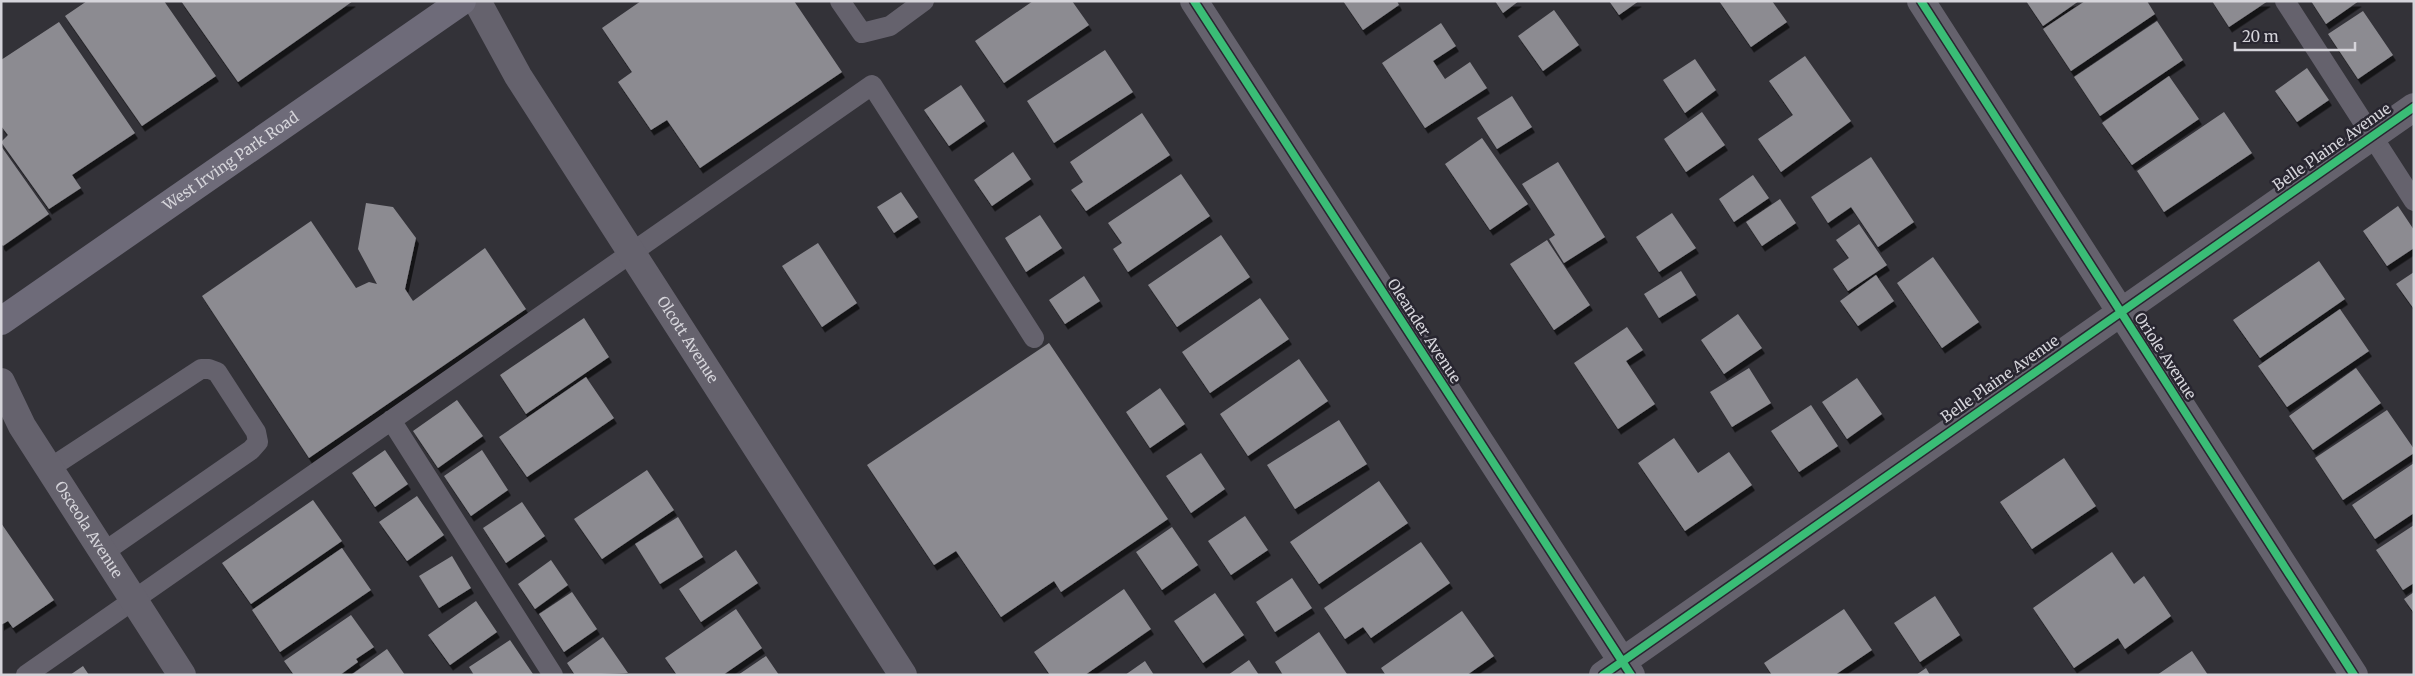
<svg xmlns="http://www.w3.org/2000/svg" width="2415" height="676" font-family="Merriweather,serif">
	<style>
		.building { fill: #8c8b91; filter: url(#shadow) }
		.lines { fill: none; stroke-linecap: round; stroke-linejoin: round }
		.service { stroke: #65626d; stroke-width: 20 }
		.minor { stroke: #65626d; stroke-width: 28 }
		.primary { stroke: #6e6b79; stroke-width: 28 }
		.cycleway-casing { stroke: #282630; stroke-width: 11 }
		.cycleway { stroke: #3abd76; stroke-width: 8 }
		.labels { text-anchor: middle; stroke-width: 5; stroke-linejoin: round; paint-order: stroke }
		.street-label { font-size: 15px; fill: #d5d4da; stroke: #282630 }
	</style>
	<defs>
		<filter id="shadow"><feDropShadow dx="3" dy="5.5" stdDeviation="0" flood-color="#0009"/></filter>
	</defs>
	<rect width="100%" height="100%" fill="#333238"/>
	<!-- building -->
	<path class="building" d="M 87,1 L 164,1 L 216,76 L 142,126 L 65,16 Z
		M 181,1 L 353,1 L 238,82 Z
		M 641,1 L 794,1 L 842,72 L 700,168 L 667,120 L 651,130 L 618,82 L 632,72 L 602,28 Z
		M 1033,1 L 1072,1 L 1089,25 L 1004,83 L 975,41 Z
		M 1343,1 L 1397,1 L 1399,5 L 1363,30 Z
		M 1495,1 L 1519,1 L 1503,13 Z
		M 1609,1 L 1639,1 L 1619,15 Z
		M 1719,1 L 1772,1 L 1787,22 L 1751,47 Z
		M 2026,1 L 2079,1 L 2043,26 Z
		M 2085,1 L 2147,1 L 2155,14 L 2071,71 L 2043,29 Z
		M 2212,1 L 2268,1 L 2229,27 Z
		M 2311,1 L 2359,1 L 2326,24 Z
		M 1554,10 L 1579,45 L 1543,71 L 1518,36 Z
		M 2363,11 L 2393,55 L 2358,79 L 2328,34 Z
		M 2157,21 L 2183,60 L 2100,116 L 2074,77 Z
		M 59,22 L 135,133 L 72,175 L 81,188 L 49,209 L 1,142 L 8,135 L 1,126 L 1,60 Z
		M 1441,23 L 1456,46 L 1433,61 L 1445,79 L 1470,62 L 1487,88 L 1425,128 L 1382,63 Z
		M 1105,50 L 1133,92 L 1054,143 L 1027,101 Z
		M 1805,56 L 1851,121 L 1781,172 L 1758,139 L 1793,115 L 1769,81 Z
		M 1695,59 L 1716,90 L 1685,113 L 1663,80 Z
		M 2307,68 L 2329,100 L 2297,122 L 2275,91 Z
		M 2169,76 L 2199,119 L 2132,165 L 2102,123 Z
		M 961,85 L 985,121 L 949,146 L 924,110 Z
		M 1512,96 L 1532,127 L 1497,149 L 1477,118 Z
		M 1702,112 L 1725,145 L 1686,172 L 1664,139 Z
		M 2224,112 L 2252,153 L 2164,212 L 2137,171 Z
		M 1142,113 L 1170,155 L 1086,211 L 1071,190 L 1083,182 L 1070,162 Z
		M 1482,138 L 1528,204 L 1490,230 L 1445,164 Z
		M 1,146 L 49,214 L 3,246 L 1,244 Z
		M 1013,152 L 1031,179 L 992,206 L 974,180 Z
		M 1871,157 L 1914,222 L 1878,247 L 1851,207 L 1828,223 L 1811,197 Z
		M 1558,162 L 1605,237 L 1564,263 L 1549,239 L 1555,235 L 1522,184 Z
		M 1181,174 L 1210,216 L 1128,272 L 1113,249 L 1122,243 L 1108,223 Z
		M 1753,175 L 1769,198 L 1734,222 L 1719,199 Z
		M 901,192 L 918,217 L 894,233 L 877,207 Z
		M 1780,199 L 1796,223 L 1762,246 L 1746,222 Z
		M 366,203 L 393,207 L 416,238 L 405,289 L 413,301 L 485,248 L 526,309 L 309,458 L 202,296 L 311,221 L 356,288 L 369,282 L 377,284 L 358,249 Z
		M 2398,206 L 2414,230 L 2414,248 L 2387,266 L 2363,231 Z
		M 1672,213 L 1696,248 L 1659,272 L 1636,237 Z
		M 1040,215 L 1062,248 L 1026,272 L 1005,238 Z
		M 1859,224 L 1887,265 L 1848,291 L 1833,269 L 1849,258 L 1836,240 Z
		M 1221,235 L 1250,277 L 1177,327 L 1148,285 Z
		M 1547,240 L 1590,305 L 1554,330 L 1510,264 Z
		M 818,243 L 857,303 L 822,327 L 782,266 Z
		M 1933,257 L 1979,322 L 1942,348 L 1897,283 Z
		M 2319,261 L 2345,299 L 2260,358 L 2233,320 Z
		M 1681,271 L 1696,295 L 1659,318 L 1644,294 Z
		M 2414,272 L 2414,309 L 2396,284 Z
		M 1876,275 L 1894,301 L 1858,326 L 1840,301 Z
		M 1084,276 L 1100,301 L 1065,324 L 1049,300 Z
		M 1260,298 L 1289,339 L 1210,393 L 1182,352 Z
		M 2340,309 L 2369,351 L 2287,407 L 2258,366 Z
		M 1738,314 L 1762,348 L 1724,374 L 1701,340 Z
		M 584,318 L 609,357 L 526,414 L 500,375 Z
		M 1627,327 L 1643,350 L 1626,361 L 1655,404 L 1618,429 L 1574,363 Z
		M 1049,343 L 1168,519 L 1061,592 L 1054,581 L 1001,617 L 956,551 L 934,565 L 867,465 Z
		M 1299,359 L 1328,401 L 1248,456 L 1220,414 Z
		M 1749,368 L 1771,403 L 1732,427 L 1710,392 Z
		M 2356,368 L 2381,403 L 2313,450 L 2289,416 Z
		M 586,377 L 614,418 L 527,477 L 499,437 Z
		M 1857,378 L 1882,414 L 1847,439 L 1822,402 Z
		M 1160,388 L 1185,424 L 1150,448 L 1126,412 Z
		M 457,400 L 483,436 L 438,468 L 413,431 Z
		M 1811,405 L 1838,446 L 1799,472 L 1771,431 Z
		M 2387,410 L 2414,449 L 2414,453 L 2343,500 L 2315,458 Z
		M 1339,420 L 1367,464 L 1295,509 L 1267,465 Z
		M 1674,438 L 1698,473 L 1729,452 L 1752,485 L 1685,531 L 1638,463 Z
		M 385,450 L 408,484 L 375,507 L 352,473 Z
		M 482,450 L 508,490 L 471,516 L 444,476 Z
		M 1201,453 L 1225,489 L 1191,513 L 1166,476 Z
		M 2064,458 L 2096,506 L 2032,549 L 2000,502 Z
		M 2414,463 L 2414,513 L 2375,539 L 2352,505 Z
		M 647,470 L 674,510 L 602,559 L 574,519 Z
		M 1379,481 L 1408,523 L 1319,584 L 1290,542 Z
		M 417,496 L 444,535 L 407,561 L 379,522 Z
		M 313,500 L 342,541 L 251,604 L 222,563 Z
		M 522,502 L 545,536 L 506,563 L 483,528 Z
		M 1245,516 L 1268,550 L 1231,575 L 1208,541 Z
		M 678,517 L 703,557 L 660,584 L 635,544 Z
		M 1,523 L 54,600 L 13,628 L 8,621 L 1,625 Z
		M 2414,525 L 2414,583 L 2403,590 L 2376,550 Z
		M 1172,527 L 1198,565 L 1162,590 L 1136,552 Z
		M 1421,542 L 1450,583 L 1371,638 L 1363,627 L 1345,639 L 1324,608 Z
		M 342,548 L 371,590 L 280,652 L 252,610 Z
		M 736,550 L 758,583 L 701,622 L 679,589 Z
		M 2112,552 L 2134,584 L 2144,576 L 2171,616 L 2125,649 L 2118,638 L 2074,668 L 2033,608 Z
		M 452,556 L 471,588 L 439,608 L 419,576 Z
		M 551,560 L 568,585 L 535,609 L 518,584 Z
		M 1292,578 L 1312,608 L 1275,632 L 1256,602 Z
		M 1124,589 L 1151,629 L 1085,675 L 1050,675 L 1034,652 Z
		M 572,592 L 597,629 L 564,652 L 539,614 Z
		M 2414,592 L 2414,613 L 2404,599 Z
		M 1215,593 L 1244,635 L 1203,663 L 1174,621 Z
		M 1935,596 L 1960,635 L 1920,662 L 1894,623 Z
		M 476,601 L 497,632 L 450,665 L 428,635 Z
		M 736,609 L 762,648 L 723,675 L 677,675 L 665,658 Z
		M 1844,609 L 1872,650 L 1835,675 L 1772,675 L 1764,663 Z
		M 1462,611 L 1494,656 L 1467,675 L 1383,675 L 1385,674 L 1381,668 Z
		M 351,615 L 374,647 L 356,659 L 358,662 L 340,675 L 294,675 L 284,661 Z
		M 1319,632 L 1347,674 L 1283,675 L 1275,662 Z
		M 603,637 L 628,673 L 575,675 L 567,663 Z
		M 510,640 L 533,674 L 474,675 L 469,667 Z
		M 387,649 L 405,675 L 351,675 Z
		M 2192,651 L 2208,675 L 2157,675 Z
		M 766,656 L 779,675 L 738,675 Z
		M 1249,660 L 1259,675 L 1228,675 Z
		M 1145,661 L 1154,675 L 1125,675 Z
		M 83,666 L 89,675 L 70,675 Z
		M 1926,668 L 1930,675 L 1916,675 Z"/>
	<g class="lines">
		<!-- service -->
		<path class="service" d="M 840,1 L 862,33 L 890,26 L 924,1
			M 2285,1 L 2414,201
			M 391,420 L 553,675
			M 50,468 L 201,369 L 209,369 L 217,372 L 256,432 L 258,442 L 251,450 L 104,552
			M 26,675 L 872,85 L 1034,338"/>
		<!-- minor -->
		<g class="minor">
			<path id="s1" d="M 477,1 L 518,76 L 903,675"/>
			<path d="M 1194,1 L 1631,675"/>
			<path d="M 1921,1 L 2354,675"/>
			<path id="s2" d="M 1,382 L 22,426 L 182,675"/>
			<path d="M 1603,675 L 2414,107"/>
		</g>
		<!-- primary -->
		<path class="primary" id="s3" d="M 1,321 L 462,1"/>
		<defs>
			<path id="cycleway" d="M 1194,1 L 1631,675
				M 1921,1 L 2354,675
				M 1603,675 L 2414,107"/>
		</defs>
		<!-- cycleway casing -->
		<use href="#cycleway" class="cycleway-casing"/>
		<!-- cycleway -->
		<use href="#cycleway" class="cycleway"/>
	</g>
	<g class="labels">
		<!-- street labels -->
		<g class="street-label">
			<text transform="translate(2332 147) rotate(-35)" y="5">Belle Plaine Avenue</text>
			<text dy="5" stroke="none"><textPath href="#s3" startOffset="280">West Irving Park Road</textPath></text>
			<text transform="translate(1424 331) rotate(57)" y="5">Oleander Avenue</text>
			<text dy="5" stroke="none"><textPath href="#s1" startOffset="399">Olcott Avenue</textPath></text>
			<text transform="translate(2165 356) rotate(57)" y="5">Oriole Avenue</text>
			<text transform="translate(2000 379) rotate(-35)" y="5">Belle Plaine Avenue</text>
			<text dy="5" stroke="none"><textPath href="#s2" startOffset="172">Osceola Avenue</textPath></text>
		</g>
	</g>
	<!-- border -->
	<rect width="2415" height="676" fill="none" stroke="#d5d4da" stroke-width="5"/>
	<!-- scale -->
	<path d="M2235 42v8h120v-8" fill="none" stroke="#d5d4da" stroke-width="2.5"/>
	<text x="2242" y="42" font-size="15" fill="#d5d4da" stroke="#282630" stroke-width="4" paint-order="stroke">20 m</text>
</svg>
